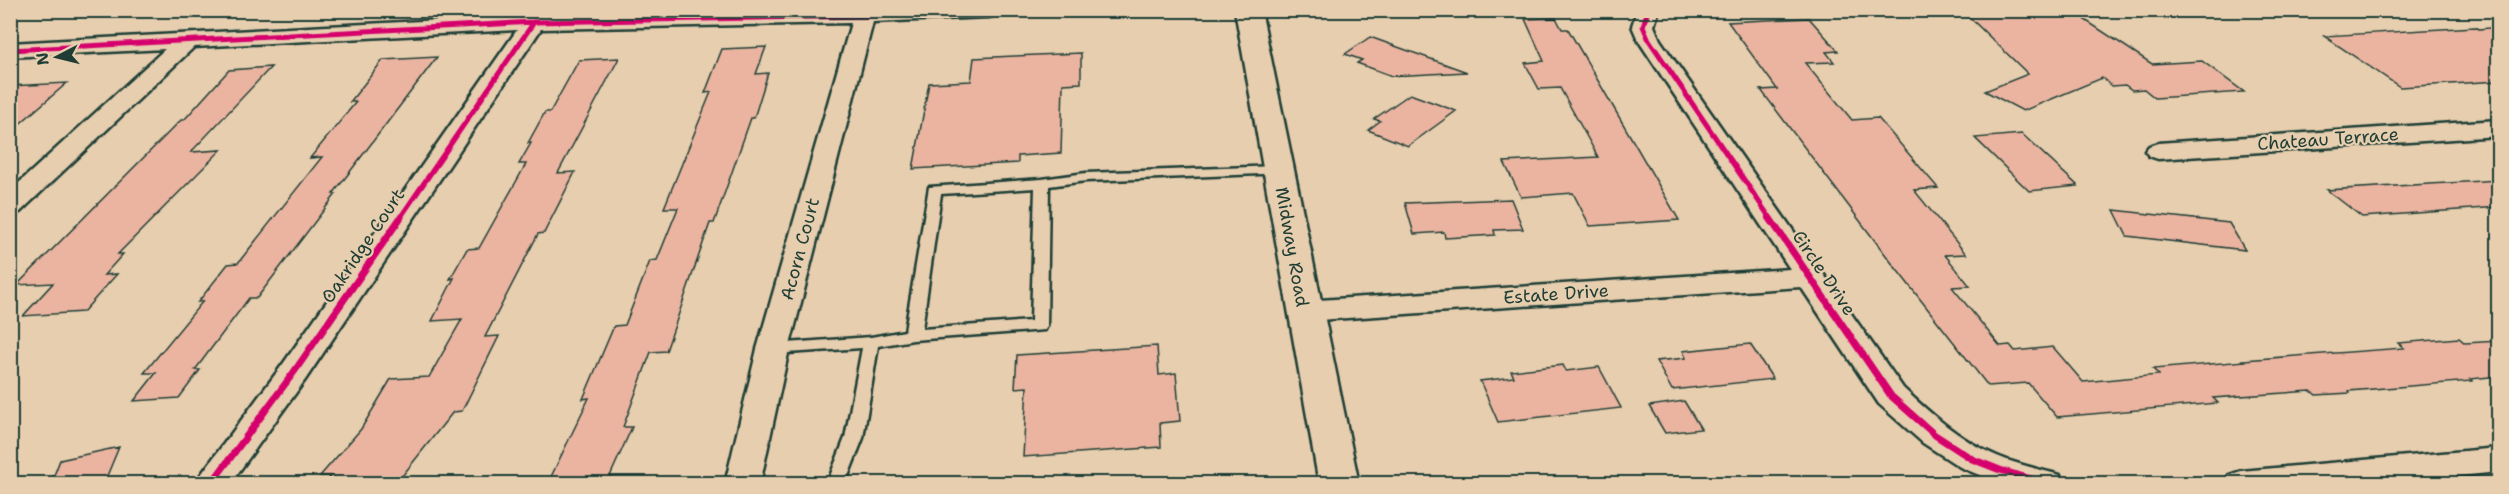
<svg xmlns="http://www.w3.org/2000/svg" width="2509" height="494" font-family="'Shantell Sans',sans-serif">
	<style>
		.building { fill: #ebb4a0; stroke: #1f3d34; stroke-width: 1.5 }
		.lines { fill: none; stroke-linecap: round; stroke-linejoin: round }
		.service-casing { stroke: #1f3d34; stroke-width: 5 }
		.minor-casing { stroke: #1f3d34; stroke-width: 5 }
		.secondary-casing { stroke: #1f3d34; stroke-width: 5 }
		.service { fill: #e7ceaf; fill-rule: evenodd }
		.minor { fill: #e7ceaf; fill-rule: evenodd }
		.secondary { fill: #e7ceaf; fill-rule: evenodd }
		.cycleway-far1-casing { stroke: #e7ceaf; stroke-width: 8 }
		.cycleway-casing { stroke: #e7ceaf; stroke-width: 10 }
		.cycleway-far1 { stroke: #d6006c; stroke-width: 5 }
		.cycleway { stroke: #d6006c; stroke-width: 7 }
		.labels { text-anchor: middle; stroke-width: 4.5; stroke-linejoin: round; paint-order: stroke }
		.street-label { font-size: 18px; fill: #1f3d34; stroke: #e7ceaf }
	</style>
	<rect width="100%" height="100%" fill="#e7ceaf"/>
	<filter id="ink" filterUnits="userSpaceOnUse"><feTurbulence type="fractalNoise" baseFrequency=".0167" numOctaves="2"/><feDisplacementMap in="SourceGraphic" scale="12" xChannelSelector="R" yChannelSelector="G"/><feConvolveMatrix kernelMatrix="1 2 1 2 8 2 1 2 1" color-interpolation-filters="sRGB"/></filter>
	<g filter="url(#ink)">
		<!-- building -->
		<path class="building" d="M 1962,10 L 2070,10 L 2152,64 L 2202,61 L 2244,92 L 2155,98 L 2144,89 L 2132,90 L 2125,85 L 2112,86 L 2102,78 L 2023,111 L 1985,91 L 2028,74 Z
			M 1556,18 L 1562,29 L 1568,29 L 1679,220 L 1590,226 L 1573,193 L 1521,197 L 1504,162 L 1598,157 L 1560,88 L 1539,89 L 1525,63 L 1544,61 L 1525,19 Z
			M 1809,18 L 1838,51 L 1826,52 L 1834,62 L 1805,63 L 1852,120 L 1878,118 L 1938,188 L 1914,190 L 1966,254 L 1945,255 L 1970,286 L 1952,287 L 2000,346 L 2010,345 L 2015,351 L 2053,347 L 2083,382 L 2159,375 L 2153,369 L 2245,361 L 2243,360 L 2404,348 L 2398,343 L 2459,338 L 2465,343 L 2499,341 L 2499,376 L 2470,379 L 2472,381 L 2349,391 L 2350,393 L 2316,395 L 2311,391 L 2213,398 L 2218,403 L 2057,417 L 2028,383 L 1988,386 L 1891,262 L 1761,90 L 1777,89 L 1728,22 Z
			M 2475,27 L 2479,29 L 2499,27 L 2499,81 L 2400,87 L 2324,36 Z
			M 1370,37 L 1467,72 L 1392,76 L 1357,63 L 1362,60 L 1345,54 Z
			M 766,47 L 756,74 L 768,73 L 754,118 L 751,118 L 714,223 L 710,223 L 666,351 L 651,352 L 623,427 L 632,427 L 607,483 L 548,483 L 589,398 L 583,399 L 614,326 L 625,325 L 650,261 L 657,260 L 678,208 L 664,208 L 711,92 L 705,93 L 722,49 Z
			M 1081,53 L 1081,83 L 1063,84 L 1061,153 L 1018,156 L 1018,163 L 913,169 L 929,83 L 971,81 L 974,58 Z
			M 437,57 L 333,194 L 336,194 L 257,298 L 249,298 L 195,370 L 200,370 L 179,398 L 134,401 L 156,373 L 144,373 L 203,301 L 198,302 L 228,264 L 238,263 L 322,157 L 310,158 L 356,102 L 350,102 L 383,60 Z
			M 619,58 L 558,173 L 575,172 L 544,233 L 538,234 L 485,337 L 499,336 L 462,411 L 453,412 L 399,480 L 379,479 L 375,483 L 325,483 L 331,476 L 320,476 L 361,429 L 391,379 L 429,377 L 462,319 L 432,321 L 454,278 L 450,279 L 467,249 L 479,248 L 526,164 L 519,164 L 531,143 L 528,143 L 545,112 L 550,112 L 579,60 Z
			M 271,67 L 191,152 L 221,150 L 118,254 L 123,254 L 104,275 L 117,274 L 83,312 L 23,316 L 53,283 L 17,285 L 181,120 L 184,120 L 229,70 Z
			M 67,83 L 10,132 L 10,86 Z
			M 1410,94 L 1456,111 L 1408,146 L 1368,130 L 1380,121 L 1374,119 Z
			M 2022,134 L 2078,186 L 2029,191 L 1975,138 Z
			M 2499,180 L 2499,207 L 2362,217 L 2327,190 Z
			M 1511,199 L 1523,229 L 1494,230 L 1495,235 L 1445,238 L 1444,232 L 1414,234 L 1405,203 Z
			M 2114,210 L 2229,223 L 2245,250 L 2127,236 Z
			M 1750,344 L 1773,379 L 1672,390 L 1656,361 L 1686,358 L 1683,351 Z
			M 1157,346 L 1159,375 L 1176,373 L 1180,421 L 1160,423 L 1161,447 L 1023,457 L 1027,387 L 1015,388 L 1017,355 Z
			M 1563,365 L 1566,371 L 1599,367 L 1621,408 L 1498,422 L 1480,381 L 1514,377 L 1511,371 Z
			M 1684,401 L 1701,429 L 1665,433 L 1649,406 Z
			M 119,447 L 104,483 L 51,483 L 60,460 Z"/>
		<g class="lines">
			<defs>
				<path id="service" d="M 1278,166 L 1285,170 L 1283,173 L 1086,181 L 1049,186 L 1047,326 L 1045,330 L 913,340 L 878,346 L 863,438 L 845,484 L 827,484 L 845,438 L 862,348 L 773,354 L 767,353 L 765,349 L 767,345 L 773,344 L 871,337 L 905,331 L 929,187 L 1042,179 L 1086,173 ZM 1035,188 L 1031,321 L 922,329 L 941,194 Z"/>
				<path id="minor" d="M 800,10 L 1000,10 L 997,15 L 989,17 L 873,22 L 789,349 L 760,484 L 725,484 L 757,349 L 851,23 L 541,29 L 305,380 L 230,484 L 194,484 L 283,364 L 517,30 L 194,47 L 20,212 L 10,214 L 10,191 L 165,49 L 10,57 L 10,43 L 534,15 Z
					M 1637,10 L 1659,10 L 1654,26 L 1660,40 L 1903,388 C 1931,414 1961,441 1997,456 C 2017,465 2040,469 2060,475 L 2065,484 L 2001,484 L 1960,467 L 1923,443 L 1879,404 L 1801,287 L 1304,321 L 1293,318 L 1289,311 L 1293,304 L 1304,301 L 1790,269 L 1638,40 L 1632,26 Z
					M 2498,120 L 2498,136 L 2158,159 L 2149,156 L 2145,151 L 2149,146 L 2158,143 Z
					M 2498,448 L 2498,472 L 2382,484 L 2224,484 L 2229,475 L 2241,471 Z"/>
				<path id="secondary" d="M 1235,10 L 1261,10 L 1359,484 L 1319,484 Z"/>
			</defs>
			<!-- service casing -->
			<use href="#service" class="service-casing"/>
			<!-- minor casing -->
			<use href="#minor" class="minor-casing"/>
			<!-- secondary casing -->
			<use href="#secondary" class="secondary-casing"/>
			<!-- service -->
			<use href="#service" class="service"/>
			<!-- minor -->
			<use href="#minor" class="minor"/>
			<!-- secondary -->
			<use href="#secondary" class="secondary"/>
			<defs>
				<path id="cycleway-far1" d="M 1648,10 L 1643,26 L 1649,40 L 1770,218
					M 10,50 L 534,22 L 864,16 L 989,10
					M 400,218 L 534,22"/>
				<path id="cycleway" d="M 1769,217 L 1891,396 L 1935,435 L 1972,459 L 2000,470 L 2048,484
					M 211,484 L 294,372 L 401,217"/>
			</defs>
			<!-- cycleway-far1 casing -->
			<use href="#cycleway-far1" class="cycleway-far1-casing"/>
			<!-- cycleway casing -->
			<use href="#cycleway" class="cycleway-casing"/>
			<!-- cycleway-far1 -->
			<use href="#cycleway-far1" class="cycleway-far1"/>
			<!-- cycleway -->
			<use href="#cycleway" class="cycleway"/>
		</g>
	</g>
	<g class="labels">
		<!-- street labels -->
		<g class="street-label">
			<text transform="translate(2328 139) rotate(-4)" y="6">Chateau Terrace</text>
			<text transform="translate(363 246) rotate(-56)" y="6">Oakridge Court</text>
			<text transform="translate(1292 247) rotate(80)" y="6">Midway Road</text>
			<text transform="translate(800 249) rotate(-75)" y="6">Acorn Court</text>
			<text transform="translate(1824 273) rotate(56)" y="6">Circle Drive</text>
			<text transform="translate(1556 294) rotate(-4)" y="6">Estate Drive</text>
		</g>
	</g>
	<!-- margin -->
	<rect width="2509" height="494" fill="none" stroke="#e7ceaf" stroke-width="36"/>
	<rect x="18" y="18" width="2473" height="458" fill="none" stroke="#1f3d34" stroke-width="2" filter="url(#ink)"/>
	<!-- north arrow -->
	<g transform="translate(57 57) rotate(263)" stroke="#e7ceaf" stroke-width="4.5" paint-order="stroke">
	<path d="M0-4.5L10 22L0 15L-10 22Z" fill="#1f3d34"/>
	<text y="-9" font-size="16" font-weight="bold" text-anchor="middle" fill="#1f3d34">N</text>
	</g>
</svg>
